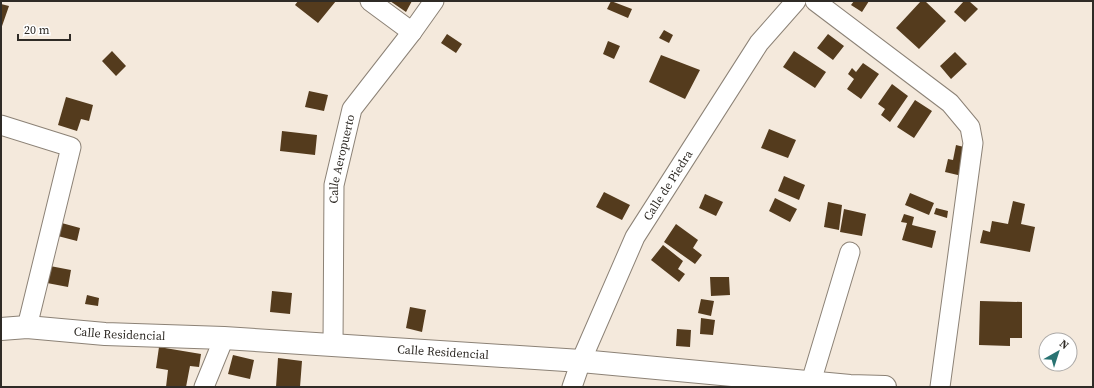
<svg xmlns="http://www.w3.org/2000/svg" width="1094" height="388" font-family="'Source Serif 4',serif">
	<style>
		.building { fill: #543b1d }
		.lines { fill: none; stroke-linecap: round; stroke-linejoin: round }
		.minor-casing { stroke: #8c8276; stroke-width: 21 }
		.secondary-casing { stroke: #8c8276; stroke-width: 24 }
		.minor { stroke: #fff; stroke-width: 19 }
		.secondary { stroke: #fff; stroke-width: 22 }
		.labels { text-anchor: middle; stroke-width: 4; stroke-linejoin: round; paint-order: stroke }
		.street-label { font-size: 12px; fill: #2f2b26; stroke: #fff }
	</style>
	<rect width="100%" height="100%" fill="#f4e9dc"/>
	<!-- building -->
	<path class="building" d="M 298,1 L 336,1 L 318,23 L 295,5 Z
		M 390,1 L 412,1 L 406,12 Z
		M 611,1 L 632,9 L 628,18 L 607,9 Z
		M 854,1 L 869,1 L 862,12 L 851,5 Z
		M 921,1 L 925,1 L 946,21 L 919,49 L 896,28 Z
		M 964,1 L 969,1 L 978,9 L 965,22 L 954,12 Z
		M 1,4 L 9,6 L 1,29 Z
		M 664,30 L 673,35 L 669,43 L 659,38 Z
		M 447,34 L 462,44 L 456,53 L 441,43 Z
		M 828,34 L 844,46 L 833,60 L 817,48 Z
		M 608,41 L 620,46 L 614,59 L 603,54 Z
		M 112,51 L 126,66 L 116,76 L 102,61 Z
		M 794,51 L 826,72 L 815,88 L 783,67 Z
		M 955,52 L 967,64 L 951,79 L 940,66 Z
		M 661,55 L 700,70 L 685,99 L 649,82 Z
		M 863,63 L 879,74 L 861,99 L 847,89 L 854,79 L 848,74 L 852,68 L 856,72 Z
		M 892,84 L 908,96 L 890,122 L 881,115 L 885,109 L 878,104 Z
		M 309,91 L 328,95 L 324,111 L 305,107 Z
		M 66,97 L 93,105 L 89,121 L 81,119 L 77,131 L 58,125 Z
		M 915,100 L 932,111 L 914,138 L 897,127 Z
		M 769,129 L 796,140 L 788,158 L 761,148 Z
		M 282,131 L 317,135 L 315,155 L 280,151 Z
		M 956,145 L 968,148 L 962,176 L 945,172 L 948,159 L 953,160 Z
		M 784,176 L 805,185 L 799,200 L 778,191 Z
		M 604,192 L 630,205 L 622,220 L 596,207 Z
		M 910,193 L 934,203 L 929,215 L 905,205 Z
		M 705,194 L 723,202 L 716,216 L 699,208 Z
		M 775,198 L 797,209 L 790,222 L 769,211 Z
		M 1013,201 L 1025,204 L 1021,224 L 1035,227 L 1030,252 L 980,243 L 983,230 L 990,232 L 992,221 L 1008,224 Z
		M 828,202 L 842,205 L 839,230 L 824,227 Z
		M 936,208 L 948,211 L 947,218 L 934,214 Z
		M 844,209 L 866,214 L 862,236 L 840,232 Z
		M 904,214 L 914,217 L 912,225 L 936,231 L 932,248 L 902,240 L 907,223 L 901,222 Z
		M 58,222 L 80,228 L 77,241 L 54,235 Z
		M 676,224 L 698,240 L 693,248 L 702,255 L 695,264 L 664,242 Z
		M 663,245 L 683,261 L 678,269 L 685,274 L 679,282 L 651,260 Z
		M 50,266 L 71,270 L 68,287 L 47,283 Z
		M 710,277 L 729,277 L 730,295 L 711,296 Z
		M 272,291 L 292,293 L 290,314 L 270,312 Z
		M 87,295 L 99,298 L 98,306 L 85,304 Z
		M 701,299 L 714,301 L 711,316 L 698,313 Z
		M 980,301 L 1022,302 L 1022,338 L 1010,338 L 1010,346 L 979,345 Z
		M 410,307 L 426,310 L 422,332 L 406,328 Z
		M 701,318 L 715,320 L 713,335 L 700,334 Z
		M 677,329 L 691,330 L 690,347 L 676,346 Z
		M 159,347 L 201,354 L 199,367 L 190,366 L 186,387 L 166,387 L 168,370 L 156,368 Z
		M 233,355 L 254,360 L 250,379 L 228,374 Z
		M 278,358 L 302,361 L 300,387 L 276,387 Z"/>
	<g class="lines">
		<defs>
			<g id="minor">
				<path d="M 370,1 L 412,32"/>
				<path d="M 815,1 L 950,103 L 970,127 L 973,143 L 940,387"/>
				<path d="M 1,125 L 71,147 L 27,327"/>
				<path id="s1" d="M 333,345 L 334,185 L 352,109 L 412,32 L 434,1"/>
				<path d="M 811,382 L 850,252"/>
				<path d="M 204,387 L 224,338"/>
				<path id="s2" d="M 572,387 L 581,361 L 635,237 L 759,43 L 796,1"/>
			</g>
			<g id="secondary">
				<path id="s3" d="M 1,329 L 27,327 L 105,334 L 224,338 L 581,361 L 850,386 L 885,387"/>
			</g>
		</defs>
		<!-- minor casing -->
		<use href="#minor" class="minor-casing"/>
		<!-- secondary casing -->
		<use href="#secondary" class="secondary-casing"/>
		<!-- minor -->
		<use href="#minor" class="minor"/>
		<!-- secondary -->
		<use href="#secondary" class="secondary"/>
	</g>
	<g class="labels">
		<!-- street labels -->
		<g class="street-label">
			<text dy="4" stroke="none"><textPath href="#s1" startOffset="187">Calle Aeropuerto</textPath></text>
			<text dy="4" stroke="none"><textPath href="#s2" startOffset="224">Calle de Piedra</textPath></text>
			<text dy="4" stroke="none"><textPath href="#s3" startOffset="119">Calle Residencial</textPath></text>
			<text dy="4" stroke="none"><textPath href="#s3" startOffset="443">Calle Residencial</textPath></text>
		</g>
	</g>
	<!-- border -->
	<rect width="1094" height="388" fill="none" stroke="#2f2b26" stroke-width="4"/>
	<!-- north arrow -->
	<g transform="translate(1058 352) rotate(39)"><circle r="19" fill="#ffffff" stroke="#acaaa8"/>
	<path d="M0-3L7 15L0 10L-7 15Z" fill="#297372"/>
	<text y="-6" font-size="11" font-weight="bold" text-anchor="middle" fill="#2f2b26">N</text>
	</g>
	<!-- scale -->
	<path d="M18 34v6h52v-6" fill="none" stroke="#2f2b26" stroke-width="2"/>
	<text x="24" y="34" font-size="12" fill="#2f2b26" stroke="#ffffff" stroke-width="3" paint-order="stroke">20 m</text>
</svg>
